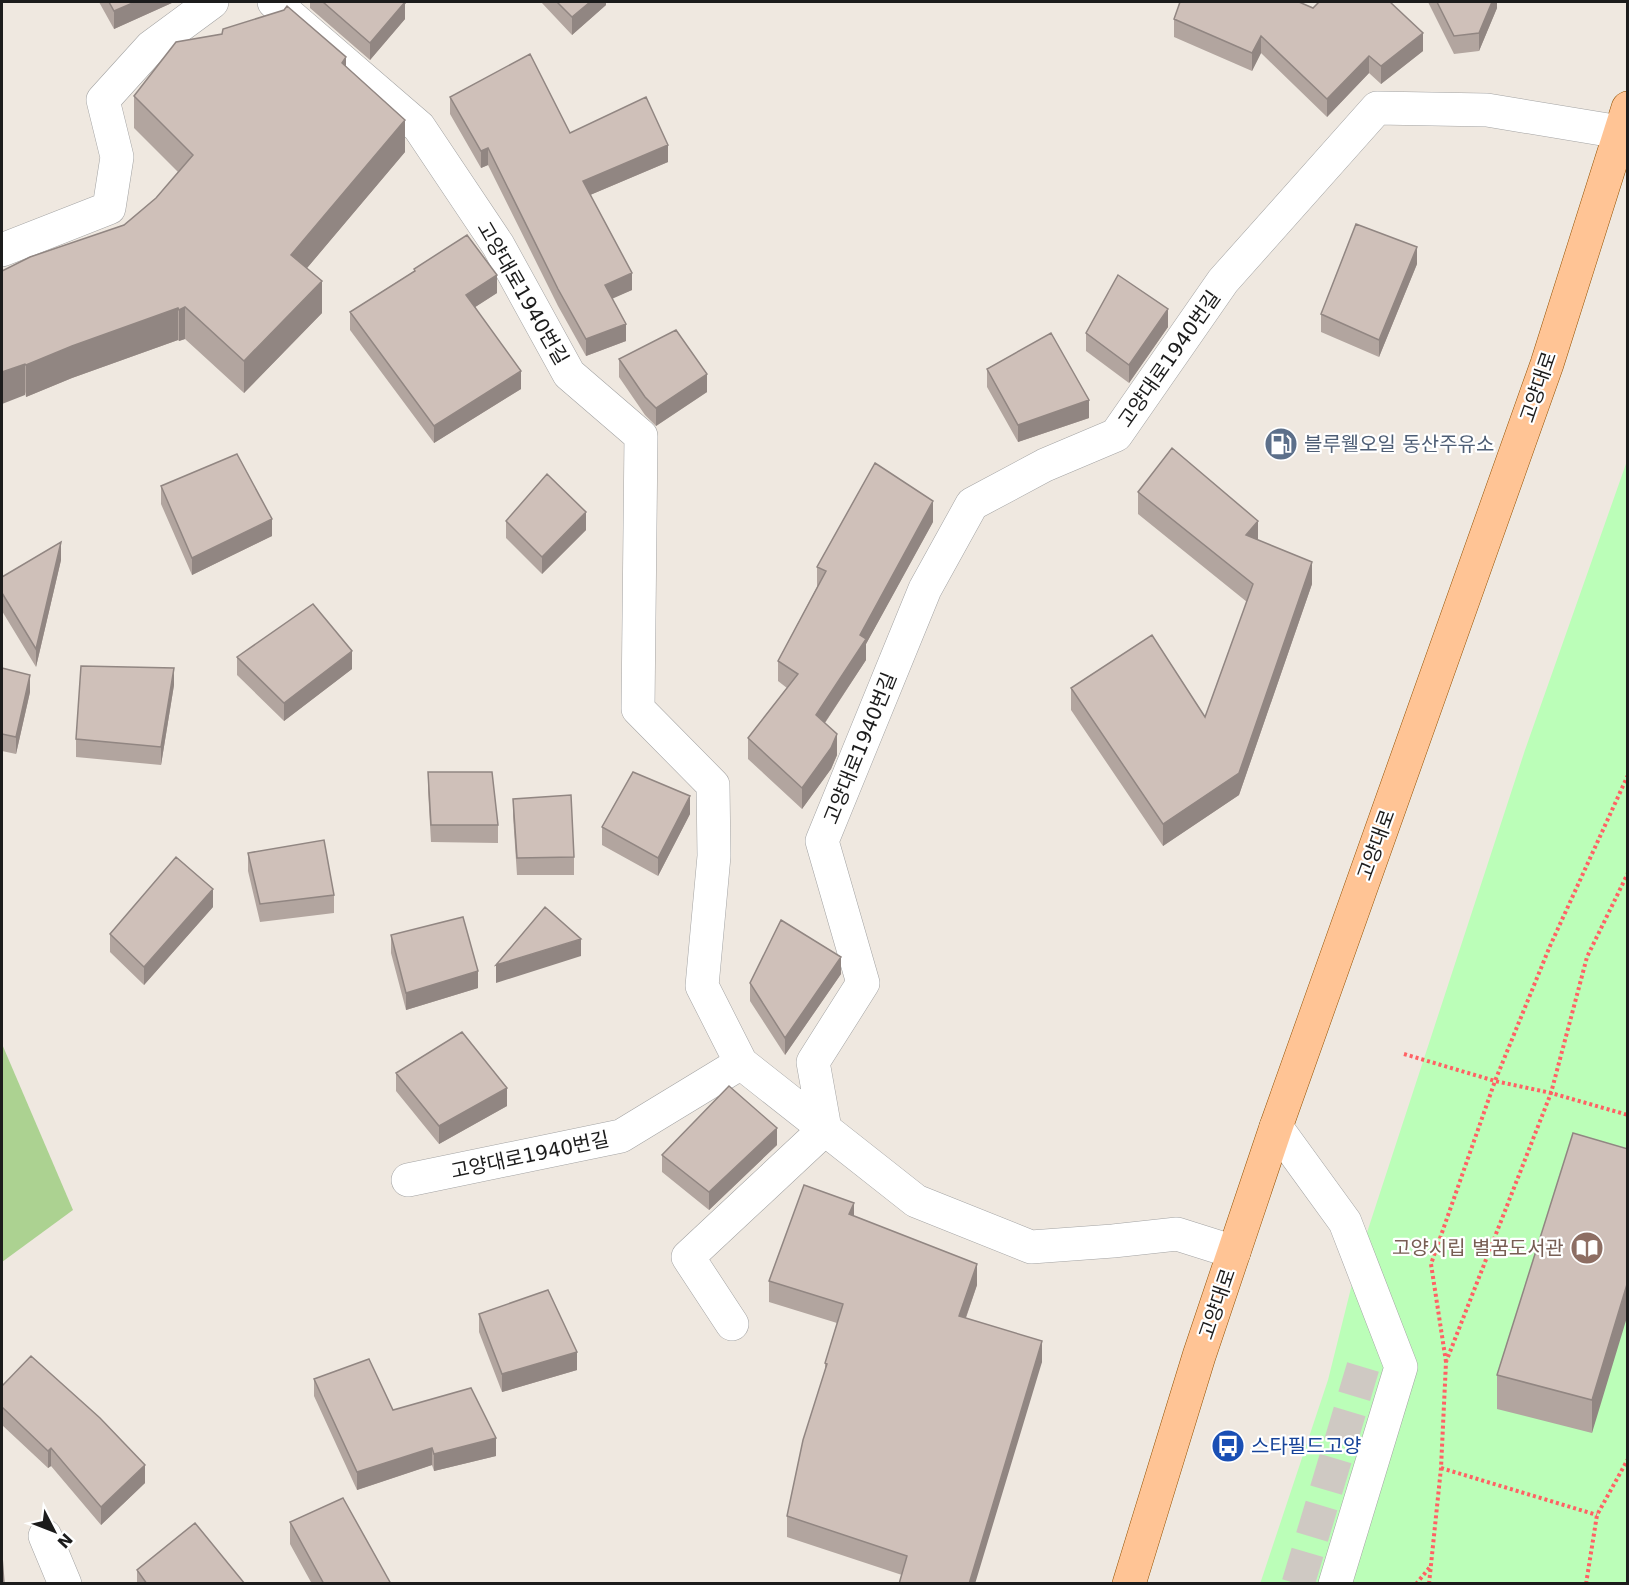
<svg xmlns="http://www.w3.org/2000/svg" width="1629" height="1585" font-family="'DejaVu Sans','Noto Sans KR',sans-serif">
	<style>
		.forest { fill: #acd291 }
		.park { fill: #bbfeb8 }
		.lines { fill: none; stroke-linecap: round; stroke-linejoin: round }
		.minor-tunnel { stroke: #cfc9c3; stroke-width: 33; stroke-dasharray: 33 16; stroke-linecap: butt }
		.minor-casing { stroke: #a3a3a3; stroke-width: 34 }
		.major-casing { stroke: #945100; stroke-width: 34 }
		.path { stroke: #ff6164; stroke-width: 4; stroke-dasharray: 3 3; stroke-linecap: butt }
		.minor { stroke: #fff; stroke-width: 33 }
		.major { stroke: #ffc495; stroke-width: 33 }
		.wall { fill: #b2a59f }
		.shaded-wall { fill: #918682 }
		.building { fill: #cfc0b9; stroke: #918682; stroke-width: 1.5 }
		.labels { text-anchor: middle; stroke-width: 4.5; stroke-linejoin: round; paint-order: stroke }
		.street-label { font-size: 20px; fill: #1c1c1c; stroke: #fff }
		.service-label { font-size: 20px; fill: #4e5e75; stroke: #fff; text-anchor: start }
		.education-label { font-size: 20px; fill: #785e54; stroke: #fff; text-anchor: end }
		.transit-label { font-size: 20px; fill: #164399; stroke: #fff; text-anchor: start }
	</style>
	<rect width="100%" height="100%" fill="#efe8e0"/>
	<!-- forest -->
	<path class="forest" d="M 2,1044 L 73,1210 L 2,1262 Z"/>
	<!-- park -->
	<path class="park" d="M 1627,461 L 1627,1583 L 1260,1584 L 1328,1380 L 1358,1260 L 1525,750 Z"/>
	<g class="lines">
		<!-- minor-tunnel -->
		<path class="minor-tunnel" d="M 1298,1584 L 1363,1367"/>
		<defs>
			<path id="minor" d="M 274,2 L 419,127 L 498,245 L 569,374 L 641,436 L 638,709 L 713,785 L 714,856 L 702,986 L 741,1063 L 916,1201 L 1031,1247 L 1113,1241 L 1177,1234 L 1234,1252
				M 2,250 L 109,208 L 117,157 L 103,100 L 151,47 L 212,2
				M 1276,1127 L 1345,1222 L 1401,1367 L 1335,1584
				M 408,1180 L 621,1136 L 741,1063
				M 732,1324 L 688,1257 L 825,1129 L 813,1062 L 863,983 L 822,841 L 925,589 L 972,504 L 1045,465 L 1116,435 L 1223,281 L 1377,108 L 1487,110 L 1620,132
				M 45,1536 L 65,1584"/>
			<path id="major" d="M 1129,1584 L 1199,1356 L 1276,1127 L 1547,364 L 1628,108"/>
		</defs>
		<!-- minor casing -->
		<use href="#minor" class="minor-casing"/>
		<!-- major casing -->
		<use href="#major" class="major-casing"/>
		<!-- path -->
		<path class="path" d="M 1404,1054 L 1495,1081 L 1551,1093 L 1628,1115
			M 1446,1362 L 1431,1264 L 1495,1081 L 1550,946 L 1628,775
			M 1441,1468 L 1597,1515
			M 1416,1584 L 1430,1567
			M 1429,1584 L 1441,1468 L 1446,1362 L 1551,1093 L 1587,957 L 1628,873
			M 1586,1584 L 1597,1515 L 1628,1459"/>
		<!-- minor -->
		<use href="#minor" class="minor"/>
		<!-- major -->
		<use href="#major" class="major"/>
	</g>
	<!-- wall -->
	<path class="wall" d="M 99,2 L 174,2 L 114,29 Z
		M 310,2 L 407,2 L 405,4 L 405,19 L 370,60 L 310,8 Z
		M 541,2 L 606,2 L 606,5 L 572,35 Z
		M 1428,2 L 1497,2 L 1497,8 L 1479,51 L 1454,54 Z
		M 1313,8 L 1423,51 L 1381,84 L 1369,73 L 1327,117 L 1261,53 L 1252,71 L 1174,37 L 1174,19 Z
		M 346,66 L 405,152 L 307,268 L 322,313 L 244,393 L 185,339 L 179,341 L 178,340 L 72,378 L 26,397 L 2,271 L 124,225 L 156,198 L 178,172 L 134,128 L 134,96 Z
		M 450,97 L 668,162 L 590,195 L 632,290 L 612,298 L 626,341 L 586,356 L 558,306 L 488,165 L 481,168 L 450,114 Z
		M 1417,264 L 1379,357 L 1321,332 L 1321,314 Z
		M 414,269 L 497,293 L 475,307 L 521,389 L 434,443 L 350,330 L 350,312 L 414,271 Z
		M 1168,327 L 1129,383 L 1086,351 L 1086,333 Z
		M 619,359 L 707,392 L 656,426 L 645,415 L 619,377 Z
		M 987,369 L 1089,418 L 1018,442 L 987,387 Z
		M 161,486 L 272,536 L 192,575 L 161,504 Z
		M 1138,492 L 1258,540 L 1312,584 L 1239,795 L 1163,846 L 1071,710 L 1071,688 L 1205,717 L 1247,602 L 1138,514 Z
		M 506,521 L 586,530 L 542,574 L 506,538 Z
		M 933,522 L 866,644 L 866,660 L 825,723 L 837,755 L 831,769 L 802,809 L 748,759 L 748,738 L 787,688 L 778,681 L 778,661 L 817,587 L 817,567 Z
		M 61,560 L 36,667 L 2,611 L 2,577 Z
		M 237,657 L 352,669 L 284,721 L 237,675 Z
		M 2,668 L 30,692 L 16,754 L 2,751 Z
		M 174,685 L 161,765 L 76,757 L 76,739 Z
		M 428,772 L 498,825 L 498,843 L 431,842 L 428,790 Z
		M 513,799 L 574,857 L 574,875 L 517,875 L 513,816 Z
		M 690,814 L 658,876 L 602,845 L 602,827 Z
		M 248,853 L 334,895 L 334,913 L 260,922 L 248,871 Z
		M 213,907 L 144,985 L 110,952 L 110,934 Z
		M 391,935 L 478,988 L 406,1010 L 391,953 Z
		M 841,974 L 785,1055 L 750,1001 L 750,983 Z
		M 396,1073 L 507,1106 L 439,1144 L 396,1091 Z
		M 777,1145 L 709,1210 L 662,1172 L 662,1155 Z
		M 1628,1149 L 1592,1433 L 1497,1409 L 1497,1375 Z
		M 854,1216 L 977,1285 L 966,1318 L 1042,1362 L 902,1575 L 787,1537 L 787,1516 L 825,1371 L 825,1363 L 837,1323 L 769,1302 L 769,1281 Z
		M 479,1314 L 577,1370 L 502,1392 L 479,1332 Z
		M 314,1379 L 393,1410 L 496,1456 L 434,1471 L 432,1465 L 357,1490 L 314,1396 Z
		M 2,1386 L 145,1483 L 101,1525 L 51,1466 L 48,1468 L 2,1425 Z
		M 290,1522 L 391,1584 L 312,1584 L 290,1544 Z
		M 137,1570 L 245,1584 L 137,1584 Z"/>
	<!-- shaded-wall -->
	<path class="shaded-wall" d="M 135,2 L 174,2 L 114,29 L 114,11 Z
		M 398,2 L 407,2 L 405,4 L 405,19 L 370,60 L 370,43 Z
		M 590,2 L 606,2 L 606,5 L 572,35 L 572,17 Z
		M 1492,2 L 1497,2 L 1497,8 L 1479,51 L 1479,33 Z
		M 1423,33 L 1423,51 L 1381,84 L 1381,66 Z
		M 1261,36 L 1261,53 L 1252,71 L 1252,53 Z
		M 1369,56 L 1369,73 L 1327,117 L 1327,99 Z
		M 346,57 L 346,89 L 342,63 Z
		M 405,120 L 405,152 L 291,287 L 291,255 Z
		M 668,145 L 668,162 L 583,198 L 583,181 Z
		M 488,148 L 488,165 L 481,168 L 481,151 Z
		M 1417,247 L 1417,264 L 1379,357 L 1379,340 Z
		M 632,273 L 632,290 L 605,302 L 605,285 Z
		M 497,275 L 497,293 L 466,313 L 466,295 Z
		M 322,281 L 322,313 L 244,393 L 244,361 Z
		M 185,307 L 185,339 L 179,341 L 179,310 Z
		M 178,308 L 178,340 L 72,378 L 26,397 L 26,365 L 72,346 Z
		M 1168,309 L 1168,327 L 1129,383 L 1129,365 Z
		M 626,324 L 626,341 L 586,356 L 586,339 Z
		M 25,364 L 25,395 L 2,404 L 2,372 Z
		M 521,371 L 521,389 L 434,443 L 434,426 Z
		M 707,374 L 707,392 L 656,426 L 656,408 Z
		M 1089,400 L 1089,418 L 1018,442 L 1018,425 Z
		M 933,501 L 933,522 L 866,644 L 866,660 L 816,736 L 816,715 Z
		M 586,512 L 586,530 L 542,574 L 542,557 Z
		M 272,519 L 272,536 L 192,575 L 192,558 Z
		M 1258,521 L 1258,543 L 1246,535 Z
		M 61,542 L 61,560 L 36,667 L 36,649 Z
		M 1312,562 L 1312,584 L 1239,795 L 1163,846 L 1163,824 Z
		M 352,651 L 352,669 L 284,721 L 284,703 Z
		M 174,668 L 174,685 L 161,765 L 161,747 Z
		M 30,675 L 30,692 L 16,754 L 16,737 Z
		M 837,734 L 837,755 L 831,769 L 802,809 L 802,788 Z
		M 690,796 L 690,814 L 658,876 L 658,858 Z
		M 213,889 L 213,907 L 144,985 L 144,967 Z
		M 581,939 L 581,956 L 496,983 L 496,965 Z
		M 841,957 L 841,974 L 785,1055 L 785,1038 Z
		M 478,971 L 478,988 L 406,1010 L 406,993 Z
		M 507,1088 L 507,1106 L 439,1144 L 439,1126 Z
		M 777,1128 L 777,1145 L 709,1210 L 709,1192 Z
		M 854,1203 L 854,1223 L 849,1214 Z
		M 977,1264 L 977,1285 L 959,1337 L 959,1316 Z
		M 1628,1281 L 1628,1314 L 1592,1433 L 1592,1400 Z
		M 1042,1341 L 1042,1362 L 975,1584 L 969,1584 Z
		M 577,1352 L 577,1370 L 502,1392 L 502,1374 Z
		M 496,1438 L 496,1456 L 434,1471 L 434,1454 Z
		M 51,1448 L 51,1466 L 48,1468 L 48,1451 Z
		M 432,1448 L 432,1465 L 357,1490 L 357,1472 Z
		M 145,1465 L 145,1483 L 101,1525 L 101,1507 Z"/>
	<!-- building -->
	<path class="building" d="M 109,2 L 135,2 L 114,11 Z
		M 323,2 L 405,2 L 370,43 Z
		M 557,2 L 590,2 L 572,17 Z
		M 1180,2 L 1299,2 L 1313,8 L 1319,2 L 1390,2 L 1423,33 L 1381,66 L 1369,56 L 1327,99 L 1261,36 L 1252,53 L 1174,19 Z
		M 1437,2 L 1492,2 L 1479,33 L 1454,36 Z
		M 287,6 L 346,57 L 342,63 L 405,120 L 291,255 L 322,281 L 244,361 L 185,307 L 179,310 L 178,308 L 72,346 L 26,365 L 25,364 L 2,372 L 2,271 L 30,257 L 124,225 L 156,198 L 193,155 L 134,96 L 176,42 L 222,34 L 223,29 L 284,10 Z
		M 530,54 L 570,133 L 646,97 L 668,145 L 583,181 L 632,273 L 605,285 L 626,324 L 586,339 L 558,289 L 488,148 L 481,151 L 450,97 Z
		M 1356,224 L 1417,247 L 1379,340 L 1321,314 Z
		M 467,235 L 497,275 L 466,295 L 521,371 L 434,426 L 350,312 L 415,271 L 414,269 Z
		M 1118,275 L 1168,309 L 1129,365 L 1086,333 Z
		M 676,330 L 707,374 L 656,408 L 645,397 L 619,359 Z
		M 1051,333 L 1089,400 L 1018,425 L 987,369 Z
		M 1172,448 L 1258,521 L 1246,535 L 1312,562 L 1239,773 L 1163,824 L 1071,688 L 1152,635 L 1205,717 L 1253,584 L 1138,492 Z
		M 237,454 L 272,519 L 192,558 L 161,486 Z
		M 875,463 L 933,501 L 860,635 L 866,639 L 816,715 L 837,734 L 831,748 L 802,788 L 748,738 L 798,674 L 778,661 L 826,571 L 817,567 Z
		M 547,474 L 586,512 L 542,557 L 506,521 Z
		M 61,542 L 36,649 L 2,593 L 2,577 Z
		M 313,604 L 352,651 L 284,703 L 237,657 Z
		M 81,666 L 174,668 L 161,747 L 76,739 Z
		M 2,668 L 30,675 L 16,737 L 2,734 Z
		M 428,772 L 492,772 L 498,825 L 431,825 Z
		M 633,772 L 690,796 L 658,858 L 602,827 Z
		M 571,795 L 574,857 L 517,858 L 513,799 Z
		M 324,840 L 334,895 L 260,904 L 248,853 Z
		M 176,857 L 213,889 L 144,967 L 110,934 Z
		M 545,907 L 581,939 L 496,965 Z
		M 463,917 L 478,971 L 406,993 L 391,935 Z
		M 781,920 L 841,957 L 785,1038 L 750,983 Z
		M 462,1032 L 507,1088 L 439,1126 L 396,1073 Z
		M 729,1086 L 777,1128 L 709,1192 L 662,1155 Z
		M 1573,1133 L 1628,1149 L 1628,1281 L 1592,1400 L 1497,1375 Z
		M 804,1185 L 854,1203 L 849,1214 L 977,1264 L 959,1316 L 1042,1341 L 969,1584 L 899,1584 L 907,1556 L 787,1516 L 803,1440 L 827,1364 L 825,1363 L 843,1304 L 769,1281 Z
		M 548,1290 L 577,1352 L 502,1374 L 479,1314 Z
		M 31,1356 L 100,1418 L 145,1465 L 101,1507 L 51,1448 L 48,1451 L 2,1407 L 2,1386 Z
		M 369,1359 L 393,1410 L 471,1388 L 496,1438 L 434,1454 L 432,1448 L 357,1472 L 314,1379 Z
		M 343,1498 L 391,1584 L 324,1584 L 290,1522 Z
		M 195,1523 L 245,1584 L 147,1584 L 137,1570 Z
		M 2,1556 L 4,1584 L 2,1584 Z"/>
	<!-- icons -->
	<defs>
		<symbol id="fuel-disc" viewBox="-11 -11 22 22"><circle r="9.5" fill="#5c6f8a" stroke="#fff"/><path d="M-5.5-6h7V0h2V4h1.3V-2.5L3-4.5l.8-.8L6-3V5H2.5V1h-1V6h-7ZM-4.2-4.7v3.2H.2V-4.7Z" fill="#fff"/></symbol>
		<symbol id="library-disc" viewBox="-11 -11 22 22"><circle r="9.5" fill="#8d6e63" stroke="#fff"/><path d="M-6-4Q-3-5.5-.7-3.5V5Q-3 3-6 4ZM6-4Q3-5.5 .7-3.5V5Q3 3 6 4Z" fill="#fff"/></symbol>
		<symbol id="bus-disc" viewBox="-11 -11 22 22"><circle r="9.5" fill="#1a4fb4" stroke="#fff"/><path d="M-5-6H5V4H4V6H2V4H-2V6H-4V4H-5ZM-3.5-4V0h7V-4ZM-3.5 1.2v1.5H-2V1.2ZM2 1.2v1.5H3.5V1.2Z" fill="#fff"/></symbol>
	</defs>
	<g fill-rule="evenodd">
		<use href="#fuel-disc" x="1262" y="425" width="38" height="38"/>
		<use href="#library-disc" x="1568" y="1229" width="38" height="38"/>
		<use href="#bus-disc" x="1209" y="1427" width="38" height="38"/>
	</g>
	<g class="labels">
		<!-- street labels -->
		<g class="street-label">
			<text transform="translate(523 293) rotate(60)" y="7">고양대로1940번길</text>
			<text transform="translate(1169 359) rotate(-55)" y="7">고양대로1940번길</text>
			<text transform="translate(1538 387) rotate(-71)" y="7">고양대로</text>
			<text transform="translate(860 748) rotate(-68)" y="7">고양대로1940번길</text>
			<text transform="translate(1376 845) rotate(-70)" y="7">고양대로</text>
			<text transform="translate(530 1155) rotate(-12)" y="7">고양대로1940번길</text>
			<text transform="translate(1217 1304) rotate(-71)" y="7">고양대로</text>
		</g>
		<!-- service labels -->
		<g class="service-label">
			<text x="1304" y="451">블루웰오일 동산주유소</text>
		</g>
		<!-- education labels -->
		<g class="education-label">
			<text x="1564" y="1255">고양시립 별꿈도서관</text>
		</g>
		<!-- transit labels -->
		<g class="transit-label">
			<text x="1251" y="1453">스타필드고양</text>
		</g>
	</g>
	<!-- border -->
	<rect width="1629" height="1585" fill="none" stroke="#1c1c1c" stroke-width="6"/>
	<!-- north arrow -->
	<g transform="translate(54 1531) rotate(132)" stroke="#ffffff" stroke-width="4.5" paint-order="stroke">
	<path d="M0-4.5L10 22L0 15L-10 22Z" fill="#1c1c1c"/>
	<text y="-9" font-size="16" font-weight="bold" text-anchor="middle" fill="#1c1c1c">N</text>
	</g>
</svg>
